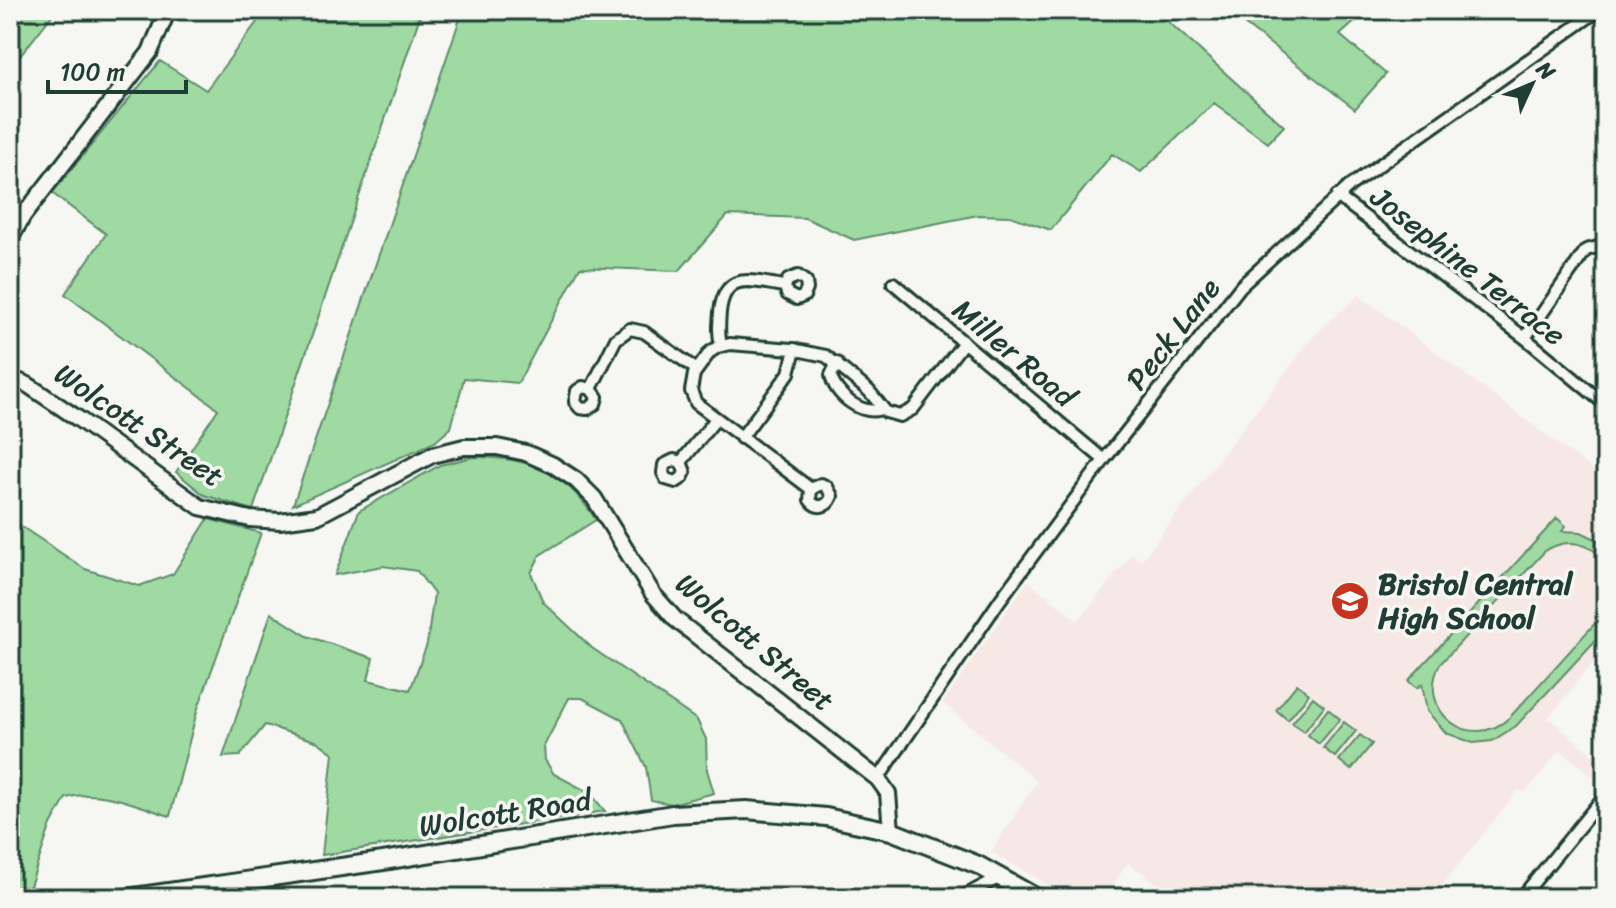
<svg xmlns="http://www.w3.org/2000/svg" width="1616" height="908" font-family="Sriracha,sans-serif">
	<style>
		.built { fill: #f6e8e4 }
		.green { fill: #9edaa2; stroke: #5e8c6b; stroke-width: 2 }
		.lines { fill: none; stroke-linecap: round; stroke-linejoin: round }
		.street-casing { stroke: #1f3d34; stroke-width: 16 }
		.secondary-casing { stroke: #1f3d34; stroke-width: 20 }
		.primary-casing { stroke: #1f3d34; stroke-width: 22 }
		.street { stroke: #f6f6f2; stroke-width: 10 }
		.secondary { stroke: #f6f6f2; stroke-width: 14 }
		.primary { stroke: #f6f6f2; stroke-width: 16 }
		.labels { text-anchor: middle; stroke-width: 7; stroke-linejoin: round; paint-order: stroke }
		.street-label { font-size: 30px; fill: #1f3d34; stroke: #f6f6f2 }
		.poi-label { font-size: 30px; font-weight: bold; fill: #1f3d34; stroke: #f6f6f2; text-anchor: start }
	</style>
	<rect width="100%" height="100%" fill="#f6f6f2"/>
	<filter id="ink" filterUnits="userSpaceOnUse"><feTurbulence type="fractalNoise" baseFrequency=".0125" numOctaves="2"/><feDisplacementMap in="SourceGraphic" scale="16" xChannelSelector="R" yChannelSelector="G"/><feConvolveMatrix kernelMatrix="1 2 1 2 8 2 1 2 1" color-interpolation-filters="sRGB"/></filter>
	<g filter="url(#ink)">
		<!-- built -->
		<path class="built" d="M 1359,295 L 1606,480 L 1606,497 L 1595,510 L 1606,520 L 1606,646 L 1548,718 L 1606,766 L 1606,779 L 1602,784 L 1560,750 L 1525,793 L 1519,789 L 1432,898 L 1178,898 L 1128,863 L 1103,898 L 1072,898 L 991,852 L 1037,781 L 943,703 L 1028,581 L 1078,621 L 1132,554 L 1141,561 L 1313,337 Z"/>
		<!-- green -->
		<path class="green" d="M 10,10 L 56,10 L 10,69 Z
			M 266,10 L 422,10 L 253,510 L 204,495 L 176,472 L 218,409 L 65,294 L 106,234 L 52,193 L 160,61 L 206,90 Z
			M 463,10 L 1166,10 L 1162,16 L 1284,126 L 1268,143 L 1214,103 L 1141,172 L 1112,154 L 1051,230 L 1010,216 L 978,215 L 854,240 L 805,218 L 728,215 L 679,271 L 580,267 L 518,383 L 464,378 L 451,428 L 435,442 L 293,505 Z
			M 1226,10 L 1368,10 L 1340,35 L 1386,74 L 1355,109 Z
			M 473,457 C 530,457 565,471 596,520 L 540,555 L 531,573 L 543,602 L 592,648 L 697,720 L 706,739 L 707,770 L 714,793 L 672,804 L 651,800 L 646,767 L 622,719 L 582,698 L 569,698 L 544,746 L 545,760 L 554,774 L 590,793 L 605,811 L 322,855 L 333,753 L 318,742 L 265,725 L 240,756 L 223,757 L 271,613 L 307,636 L 373,658 L 368,680 L 410,690 L 427,644 L 434,594 L 417,571 L 383,566 L 335,575 L 359,511 L 440,465 Z
			M 1557,518 L 1566,526 L 1562,531 L 1581,532 L 1606,544 L 1606,562 C 1590,542 1567,537 1545,551 L 1440,664 C 1415,711 1471,754 1510,717 L 1606,611 L 1606,629 L 1516,726 L 1492,741 L 1473,743 L 1446,733 L 1427,711 L 1422,684 L 1417,688 L 1408,681 Z
			M 10,519 L 85,569 L 139,586 L 173,574 L 208,519 L 261,533 L 197,711 L 170,816 C 138,806 100,788 66,798 L 50,827 L 30,886 L 23,898 L 10,898 Z
			M 1297,684 L 1309,694 L 1288,720 L 1276,710 Z
			M 1313,697 L 1324,706 L 1304,732 L 1292,723 Z
			M 1328,709 L 1340,719 L 1319,744 L 1308,735 Z
			M 1344,722 L 1356,731 L 1335,757 L 1323,748 Z
			M 1360,735 L 1372,744 L 1351,770 L 1339,760 Z"/>
		<g class="lines">
			<defs>
				<path id="street" d="M 1337,196 L 1525,338 L 1606,405
					M 893,283 L 1104,460
					M 1525,338 L 1586,250 L 1606,245
					M 721,345 C 718,334 719,324 720,312 C 725,269 753,282 785,286 L 787,294 L 797,299 L 804,296 L 807,289 L 806,282 L 798,276 L 788,280 L 785,286
					M 837,363 L 831,375 C 834,395 864,418 883,408
					M 591,389 L 597,397 L 595,404 L 587,409 L 580,408 L 575,402 L 577,391 L 583,387 L 591,389 L 616,339 L 630,329 L 644,332 L 697,370
					M 741,438 L 789,373 L 795,349
					M 681,462 L 685,472 L 682,478 L 676,482 L 666,479 L 663,473 L 664,465 L 674,460 L 681,462 L 716,419
					M 811,489 L 821,484 L 827,487 L 832,496 C 828,507 817,510 810,500 L 811,489 L 696,403 L 691,391 L 694,374 L 710,352 L 718,347 L 730,344 L 792,349 L 826,356 L 869,391 L 886,412 L 900,416 L 913,409 L 964,342
					M 878,779 L 1000,600 L 1104,460 L 1241,286 L 1351,185 L 1599,10
					M 960,898 L 1000,877
					M 1521,898 L 1606,794"/>
				<path id="secondary" d="M 10,239 L 23,216 L 150,52 L 168,10
					M 10,378 L 28,385 L 80,420 L 200,507 L 250,519 L 280,521 L 317,516 L 432,455 L 464,447 L 497,447 L 526,453 L 553,465 L 576,480 L 594,498 L 653,594 L 675,619 L 878,779 L 888,793 L 891,831"/>
				<path id="primary" d="M 127,898 L 383,861 L 673,814 L 746,810 L 826,817 L 891,831 L 978,865 L 1037,898"/>
			</defs>
			<!-- street casing -->
			<use href="#street" class="street-casing"/>
			<!-- secondary casing -->
			<use href="#secondary" class="secondary-casing"/>
			<!-- primary casing -->
			<use href="#primary" class="primary-casing"/>
			<!-- street -->
			<use href="#street" class="street"/>
			<!-- secondary -->
			<use href="#secondary" class="secondary"/>
			<!-- primary -->
			<use href="#primary" class="primary"/>
		</g>
	</g>
	<!-- icons -->
	<defs>
		<symbol id="school-disc" viewBox="-11 -11 22 22"><circle r="9.5" fill="#c8321e" stroke="#f6f6f2"/><path d="M0-5L7-2L0 1L-7-2ZM-4 1L0 2.5L4 1V4Q0 6-4 4Z" fill="#fff"/></symbol>
	</defs>
	<g fill-rule="evenodd">
		<use href="#school-disc" x="1328" y="579" width="44" height="44"/>
	</g>
	<g class="labels">
		<!-- street labels -->
		<g class="street-label">
			<text transform="translate(1468 266) rotate(38)" y="10">Josephine Terrace</text>
			<text transform="translate(1173 334) rotate(-52)" y="10">Peck Lane</text>
			<text transform="translate(1014 353) rotate(40)" y="10">Miller Road</text>
			<text transform="translate(139 425) rotate(34)" y="10">Wolcott Street</text>
			<text transform="translate(755 642) rotate(40)" y="10">Wolcott Street</text>
			<text transform="translate(505 813) rotate(-9)" y="10">Wolcott Road</text>
		</g>
		<!-- poi labels -->
		<g class="poi-label">
			<text x="1378" y="594">Bristol Central<tspan x="1378" dy="34">High School</tspan></text>
		</g>
	</g>
	<!-- margin -->
	<rect width="1616" height="908" fill="none" stroke="#f6f6f2" stroke-width="40"/>
	<rect x="20" y="20" width="1576" height="868" fill="none" stroke="#1f3d34" stroke-width="3" filter="url(#ink)"/>
	<!-- north arrow -->
	<g transform="translate(1532 84) rotate(46)" stroke="#f6f6f2" stroke-width="6" paint-order="stroke">
	<path d="M0-6L14 30L0 20L-14 30Z" fill="#1f3d34"/>
	<text y="-12" font-size="22" font-weight="bold" text-anchor="middle" fill="#1f3d34">N</text>
	</g>
	<!-- scale -->
	<path d="M48 80v12h138v-12" fill="none" stroke="#1f3d34" stroke-width="4"/>
	<text x="60" y="80" font-size="24" fill="#1f3d34" stroke="#f6f6f2" stroke-width="6" paint-order="stroke">100 m</text>
</svg>
